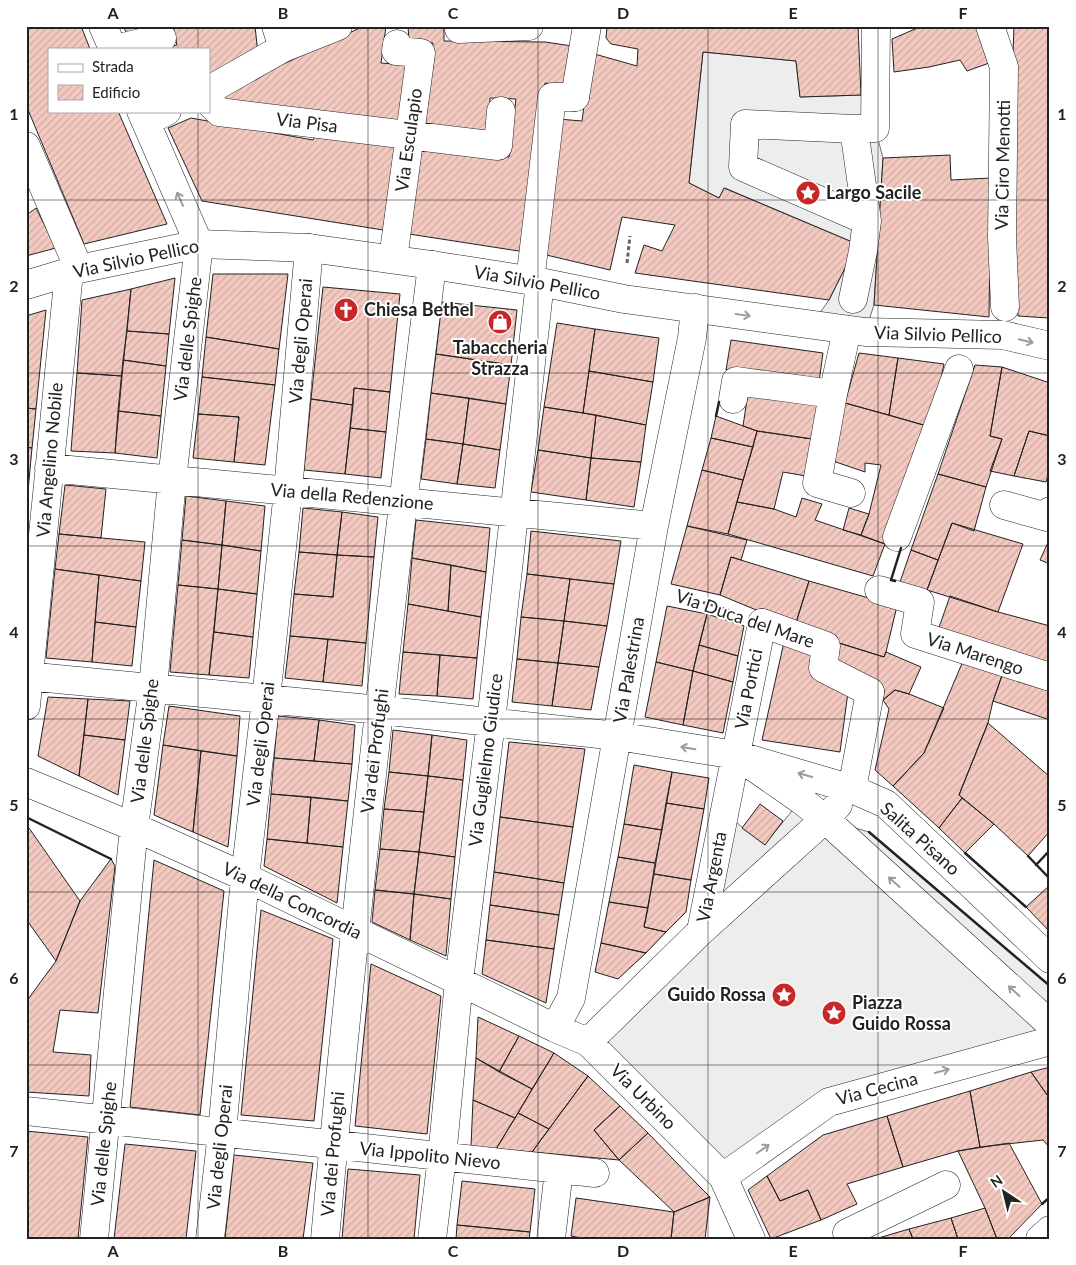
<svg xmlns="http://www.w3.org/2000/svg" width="1076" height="1265" font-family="Lato,sans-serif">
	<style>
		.parking { fill: #ededed; stroke: #6f6f6f }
		.building { fill: url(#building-hatch); stroke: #222 }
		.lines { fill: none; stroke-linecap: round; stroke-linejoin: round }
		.pedestrian-casing { stroke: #222; stroke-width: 29 }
		.minor-casing { stroke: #222; stroke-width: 29 }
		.tertiary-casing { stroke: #222; stroke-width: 29 }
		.path { stroke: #646464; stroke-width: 3; stroke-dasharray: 4 2.5; stroke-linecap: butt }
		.pedestrian { stroke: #fff; stroke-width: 28 }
		.minor { stroke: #fff; stroke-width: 28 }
		.tertiary { stroke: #fff; stroke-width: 28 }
		.wall { stroke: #222; stroke-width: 2.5 }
		.oneway { stroke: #9c9c9c }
		.grid { fill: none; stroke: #222; stroke-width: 1; stroke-opacity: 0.55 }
		.labels { text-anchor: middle; stroke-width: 4; stroke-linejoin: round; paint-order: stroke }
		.street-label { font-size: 18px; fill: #222; stroke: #fff }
		.poi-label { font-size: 18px; font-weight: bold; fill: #222; stroke: #fff; text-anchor: start }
		.neatline { fill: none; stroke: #222; stroke-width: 2 }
		.grid-label { font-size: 16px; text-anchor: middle; font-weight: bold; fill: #222 }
	</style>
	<defs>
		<pattern id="building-hatch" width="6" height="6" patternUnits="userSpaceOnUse" patternTransform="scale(1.25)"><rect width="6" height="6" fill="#f3c9c0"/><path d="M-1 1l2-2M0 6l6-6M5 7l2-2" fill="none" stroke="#d0aca5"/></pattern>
	</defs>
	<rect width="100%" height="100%" fill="#fff"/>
	<!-- parking -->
	<path class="parking" d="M 703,52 L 796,61 L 800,97 L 861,95 L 875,128 L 883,158 L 874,305 L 865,332 L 812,324 L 829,300 L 857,244 L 725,188 L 719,198 L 689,183 Z
		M 801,800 L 825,819 L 869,832 L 1050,986 L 1050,1041 L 829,1102 L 723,1177 L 588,1042 L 701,931 L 725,812 L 743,828 L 765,844 Z"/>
	<!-- building -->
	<path class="building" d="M 26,26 L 81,26 L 90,49 L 49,49 L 49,111 L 118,111 L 167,224 L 84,244 L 26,105 Z
		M 123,26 L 163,26 L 128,36 Z
		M 173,26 L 255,26 L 258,54 L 209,81 L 209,49 L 160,49 L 177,45 Z
		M 364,26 L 386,26 L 381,63 L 407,65 L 402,128 L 225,106 L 220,94 Z
		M 408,26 L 444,26 L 444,41 L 545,42 L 579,47 L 572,87 L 545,83 L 525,252 L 409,234 L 418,147 L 509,157 L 516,99 L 490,98 L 488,137 L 422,127 L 433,43 L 409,41 Z
		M 607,26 L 858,26 L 861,95 L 800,97 L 796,61 L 703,52 L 689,183 L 719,198 L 724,188 L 857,244 L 829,300 L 635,273 L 644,245 L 662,251 L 675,225 L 622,217 L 610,270 L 542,254 L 558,119 L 582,121 L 591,53 L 637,66 L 638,49 L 611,44 L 606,38 Z
		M 922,26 L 979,26 L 992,62 L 967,71 L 960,60 L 929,67 L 894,72 L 892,39 Z
		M 1014,26 L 1050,26 L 1049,318 L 1018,316 L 1014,237 L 1013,54 Z
		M 191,118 L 313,140 L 317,131 L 398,143 L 383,230 L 202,201 L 168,128 Z
		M 950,155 L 951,180 L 991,178 L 989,317 L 874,305 L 883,158 Z
		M 36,208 L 56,248 L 26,256 L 26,210 L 28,214 Z
		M 213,274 L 288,274 L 279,349 L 206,337 Z
		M 175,278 L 169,334 L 127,331 L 131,289 Z
		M 323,287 L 400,294 L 390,392 L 354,388 L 353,405 L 311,399 Z
		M 131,289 L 122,376 L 77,373 L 82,300 Z
		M 442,302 L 517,310 L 511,365 L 436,354 Z
		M 46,310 L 41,359 L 36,409 L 26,408 L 26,316 Z
		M 557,323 L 595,329 L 583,413 L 544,407 Z
		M 595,329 L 659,338 L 653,382 L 589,371 Z
		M 127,331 L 169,334 L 166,366 L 123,360 Z
		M 206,337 L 279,349 L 275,385 L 202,377 Z
		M 731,340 L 823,353 L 819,382 L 726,370 Z
		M 859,353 L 898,358 L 889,415 L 845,403 Z
		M 436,354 L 511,365 L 506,404 L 431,393 Z
		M 898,358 L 944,364 L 938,393 L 927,426 L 889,415 Z
		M 123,360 L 166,366 L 161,416 L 118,411 Z
		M 975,365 L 1002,367 L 990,436 L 1002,439 L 986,487 L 938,474 Z
		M 1002,367 L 1050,383 L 1050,436 L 1029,431 L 1014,476 L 990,471 L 1002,439 L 990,436 Z
		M 589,371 L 653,382 L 646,425 L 583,413 Z
		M 77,373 L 122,376 L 115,453 L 71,451 Z
		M 202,377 L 275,385 L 265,465 L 234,462 L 239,417 L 198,414 Z
		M 354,388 L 390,392 L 386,432 L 350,428 Z
		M 431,393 L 469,398 L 463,444 L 426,439 Z
		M 748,393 L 818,402 L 812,439 L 757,431 L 743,426 Z
		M 469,398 L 506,404 L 500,450 L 463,444 Z
		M 311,399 L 353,405 L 345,474 L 304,470 Z
		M 845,403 L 927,426 L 885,544 L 861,535 L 869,514 L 881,465 L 865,463 L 865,472 L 830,460 Z
		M 544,407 L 596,415 L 591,458 L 538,450 Z
		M 26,408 L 36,409 L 32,448 L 26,447 Z
		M 118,411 L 161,416 L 157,458 L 115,453 Z
		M 198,414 L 239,417 L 234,462 L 193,458 Z
		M 596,415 L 646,425 L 641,462 L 591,458 Z
		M 716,416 L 757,431 L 753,447 L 711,438 Z
		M 350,428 L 386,432 L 381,478 L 345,474 Z
		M 757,431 L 812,439 L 806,476 L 783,472 L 774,509 L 737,502 Z
		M 1029,431 L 1050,436 L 1050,469 L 1046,482 L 1014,476 Z
		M 711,438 L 753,447 L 743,480 L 702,470 Z
		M 426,439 L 463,444 L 457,484 L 421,479 Z
		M 463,444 L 500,450 L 495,488 L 457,484 Z
		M 26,447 L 32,448 L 28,491 L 26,491 Z
		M 538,450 L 591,458 L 586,500 L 531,492 Z
		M 591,458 L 641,462 L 634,507 L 586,500 Z
		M 702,470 L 743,480 L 728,534 L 687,526 Z
		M 938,474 L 986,487 L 974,531 L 952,523 L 938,560 L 911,550 Z
		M 65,485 L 106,489 L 101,538 L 59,534 Z
		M 186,496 L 226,501 L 222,545 L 182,540 Z
		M 802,498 L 822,504 L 815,520 L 885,544 L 873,576 L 728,534 L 737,502 L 774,509 L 796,517 Z
		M 226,501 L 265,506 L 261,551 L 222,545 Z
		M 303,508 L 342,512 L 337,555 L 299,552 Z
		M 849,508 L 869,514 L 861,535 L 843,530 Z
		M 342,512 L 378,517 L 374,557 L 337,555 Z
		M 416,520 L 490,528 L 486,572 L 412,558 Z
		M 952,523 L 1023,544 L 998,612 L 927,590 Z
		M 687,526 L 747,540 L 741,560 L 731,557 L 720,595 L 671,584 Z
		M 531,531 L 621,541 L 614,584 L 527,574 Z
		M 59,534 L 145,542 L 141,581 L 55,569 Z
		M 1050,538 L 1050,564 L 1040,560 Z
		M 182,540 L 222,545 L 218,589 L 178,585 Z
		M 222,545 L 261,551 L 257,594 L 218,589 Z
		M 911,550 L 938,560 L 927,590 L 900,582 Z
		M 299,552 L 337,555 L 333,597 L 294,594 Z
		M 337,555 L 374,557 L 366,643 L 290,636 L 294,594 L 333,597 Z
		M 731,557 L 809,581 L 795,626 L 720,595 Z
		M 412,558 L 451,565 L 448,611 L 408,604 Z
		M 451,565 L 486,572 L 481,617 L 448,611 Z
		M 55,569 L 99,575 L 92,662 L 46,658 Z
		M 527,574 L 570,579 L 564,621 L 521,617 Z
		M 99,575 L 141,581 L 136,627 L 95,622 Z
		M 570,579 L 614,584 L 607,626 L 564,621 Z
		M 809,581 L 897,606 L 886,652 L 884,657 L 839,643 L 795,626 Z
		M 178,585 L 218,589 L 209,675 L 170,672 Z
		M 218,589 L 257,594 L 253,637 L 214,632 Z
		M 950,596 L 998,612 L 1050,626 L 1050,668 L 936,636 Z
		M 408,604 L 481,617 L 477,658 L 403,652 Z
		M 667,606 L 707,614 L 693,671 L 656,662 Z
		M 707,614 L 744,626 L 738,656 L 699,645 Z
		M 521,617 L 564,621 L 558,663 L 517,659 Z
		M 564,621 L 607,626 L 599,667 L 558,663 Z
		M 95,622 L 136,627 L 132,666 L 92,662 Z
		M 214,632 L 253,637 L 249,678 L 209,675 Z
		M 290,636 L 328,639 L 323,682 L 285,678 Z
		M 328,639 L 366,643 L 362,686 L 323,682 Z
		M 784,642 L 816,652 L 812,677 L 848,692 L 840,752 L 762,740 Z
		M 839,643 L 884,657 L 886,652 L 921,667 L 909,694 L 895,690 L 883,700 L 874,686 L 832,663 Z
		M 699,645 L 738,656 L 733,682 L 693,671 Z
		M 403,652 L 440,655 L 437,696 L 399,694 Z
		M 966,654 L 1005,667 L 993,701 L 988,723 L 959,795 L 962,798 L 939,828 L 893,786 L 924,753 Z
		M 440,655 L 477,658 L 473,699 L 437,696 Z
		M 517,659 L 558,663 L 552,706 L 512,702 Z
		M 656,662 L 693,671 L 683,725 L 645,717 Z
		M 558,663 L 599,667 L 591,710 L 552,706 Z
		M 1005,667 L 1050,682 L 1050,720 L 993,701 Z
		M 693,671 L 733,682 L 723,733 L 683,725 Z
		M 895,690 L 909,694 L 944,708 L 924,753 L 893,786 L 875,770 L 889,709 L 883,700 Z
		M 48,697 L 88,699 L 79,776 L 38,756 Z
		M 88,699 L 130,701 L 125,740 L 84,735 Z
		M 169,706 L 240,716 L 237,756 L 163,745 Z
		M 278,716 L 319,720 L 314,761 L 274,758 Z
		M 319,720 L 355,725 L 352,764 L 314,761 Z
		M 988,723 L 1050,777 L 1050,831 L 1028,856 L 994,824 L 959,795 Z
		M 393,730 L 432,735 L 428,776 L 389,772 Z
		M 84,735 L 125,740 L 118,795 L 79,776 Z
		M 432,735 L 467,740 L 463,780 L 428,776 Z
		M 509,742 L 585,749 L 573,827 L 500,817 Z
		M 163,745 L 201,751 L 193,832 L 154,815 Z
		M 201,751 L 237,756 L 228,847 L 193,832 Z
		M 274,758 L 352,764 L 348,801 L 271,794 Z
		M 634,765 L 672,772 L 662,830 L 624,824 Z
		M 389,772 L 428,776 L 424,812 L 384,809 Z
		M 672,772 L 709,778 L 704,809 L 666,803 Z
		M 428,776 L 463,780 L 455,857 L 419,852 Z
		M 271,794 L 311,797 L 307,843 L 267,839 Z
		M 311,797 L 348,801 L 343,847 L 307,843 Z
		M 962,798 L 994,824 L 965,853 L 939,828 Z
		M 666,803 L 704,809 L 691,880 L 654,874 Z
		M 760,804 L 783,821 L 765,845 L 742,828 Z
		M 384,809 L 424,812 L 419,852 L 380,849 Z
		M 500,817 L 573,827 L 564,883 L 494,872 Z
		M 624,824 L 662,830 L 655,863 L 618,857 Z
		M 29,828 L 80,901 L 56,961 L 26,919 L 26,830 Z
		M 267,839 L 343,847 L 337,903 L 264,866 Z
		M 380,849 L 419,852 L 414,894 L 375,890 Z
		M 419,852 L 455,857 L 451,899 L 414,894 Z
		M 618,857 L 655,863 L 648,908 L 609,902 Z
		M 111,859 L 115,866 L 98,1013 L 60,1010 L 53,1052 L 91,1055 L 89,1096 L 26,1092 L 26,1002 L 56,961 L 80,901 Z
		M 154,860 L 224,891 L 200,1115 L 130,1107 Z
		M 494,872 L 564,883 L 559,915 L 490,905 Z
		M 654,874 L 691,880 L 686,912 L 666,932 L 644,927 Z
		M 1050,885 L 1050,932 L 1026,907 Z
		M 375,890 L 414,894 L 410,940 L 372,922 Z
		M 414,894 L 451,899 L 446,956 L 410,940 Z
		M 609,902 L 648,908 L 644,927 L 666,932 L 646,953 L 601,943 Z
		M 490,905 L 559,915 L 554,949 L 486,940 Z
		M 261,910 L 333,939 L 314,1121 L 241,1115 Z
		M 486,940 L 554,949 L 546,1003 L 482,974 Z
		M 601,943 L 646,953 L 618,979 L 595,972 Z
		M 371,964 L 441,996 L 427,1134 L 355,1126 Z
		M 478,1017 L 519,1036 L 499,1072 L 476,1058 Z
		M 519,1036 L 554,1053 L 532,1089 L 499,1072 Z
		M 554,1053 L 588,1076 L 549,1129 L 518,1113 Z
		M 476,1058 L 532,1089 L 515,1118 L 473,1100 Z
		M 1050,1067 L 1050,1099 L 1031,1072 Z
		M 1031,1072 L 1050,1099 L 1050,1148 L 1043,1140 L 980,1147 L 970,1091 Z
		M 588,1076 L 620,1106 L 594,1130 L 619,1160 L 532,1152 Z
		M 970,1091 L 980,1147 L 958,1151 L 903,1167 L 887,1116 Z
		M 473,1100 L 515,1118 L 496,1149 L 471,1146 Z
		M 620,1106 L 648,1133 L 619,1160 L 594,1130 Z
		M 518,1113 L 549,1129 L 532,1152 L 496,1149 Z
		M 887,1116 L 903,1167 L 847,1184 L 857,1204 L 821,1220 L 808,1190 L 780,1201 L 767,1176 L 823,1135 Z
		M 26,1131 L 88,1137 L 78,1239 L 26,1239 Z
		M 648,1133 L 699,1186 L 710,1197 L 674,1212 L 619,1160 Z
		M 1009,1143 L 1042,1204 L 1008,1239 L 997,1239 L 985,1208 L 958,1151 Z
		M 125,1144 L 196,1151 L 186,1239 L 114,1239 Z
		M 234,1155 L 313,1163 L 303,1239 L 225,1239 Z
		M 348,1169 L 420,1175 L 414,1239 L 342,1239 Z
		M 767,1176 L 780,1201 L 808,1190 L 821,1220 L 771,1239 L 748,1190 Z
		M 462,1181 L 535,1189 L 530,1232 L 457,1225 Z
		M 710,1197 L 705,1239 L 671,1239 L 674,1212 Z
		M 576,1198 L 674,1212 L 671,1239 L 586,1239 L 571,1236 Z
		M 985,1208 L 997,1239 L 958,1239 L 951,1218 Z
		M 951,1218 L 958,1239 L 913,1239 L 909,1229 Z
		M 457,1225 L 530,1232 L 529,1239 L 456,1239 Z
		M 909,1229 L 913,1239 L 875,1239 Z"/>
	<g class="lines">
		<defs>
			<path id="pedestrian" d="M 575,97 L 587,26
				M 847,330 L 833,394 L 817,483 L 851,493
				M 733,399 L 736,381 L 833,394
				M 897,537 L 959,369
				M 879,590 L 920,602 L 915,634 L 1050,677
				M 762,623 L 826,646 L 823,668 L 870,692"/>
			<path id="minor" d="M 103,26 L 113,49
				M 276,26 L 283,48
				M 459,26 L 459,29 L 529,26
				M 990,26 L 1004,67 L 1002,237 L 1005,307
				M 115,49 L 162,38
				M 209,90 L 283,48 L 338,26
				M 209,102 L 219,112 L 498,146 L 501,111
				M 146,122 L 167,111
				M 26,146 L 79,269
				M 867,221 L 743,167 L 745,124 L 854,129 L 875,128 L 876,26
				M 393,259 L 421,53 L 396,51 L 397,44
				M 530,281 L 552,97 L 575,97
				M 853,299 L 863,251 L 867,221 L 854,129
				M 49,468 L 654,526
				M 1004,505 L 1047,517 L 1050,511
				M 26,676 L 380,710 L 617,736 L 736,755 L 852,789 L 886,804 L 1050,959
				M 26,706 L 69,272
				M 755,768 L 801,800 L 825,819 L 1050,1024
				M 26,782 L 134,827 L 245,877 L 555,1028 L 588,1042 L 723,1177 L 751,1239
				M 852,789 L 870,692
				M 701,931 L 825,819 L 838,805
				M 555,1028 L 571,998 L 654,526 L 692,338 L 695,308
				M 588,1042 L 701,931 L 762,623
				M 26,1111 L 595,1173
				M 723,1177 L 829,1102 L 1050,1041
				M 847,1233 L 946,1185
				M 94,1239 L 134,827 L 153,688 L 172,480 L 199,244 L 141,111
				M 210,1239 L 222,1133 L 245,877 L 266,699 L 288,491 L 309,248
				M 325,1239 C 354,914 392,589 432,265
				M 432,1239 L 442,1157 L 459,981 L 491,722 L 540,282
				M 551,1239 L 559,1170
				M 1040,1239 L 1050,1230"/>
			<path id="tertiary" d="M 26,285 L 79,269 L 199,244 L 309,248 L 432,265 L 540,282 L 624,299 L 865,332 L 1003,335 L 1050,346"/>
		</defs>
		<!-- pedestrian casing -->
		<use href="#pedestrian" class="pedestrian-casing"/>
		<!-- minor casing -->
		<use href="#minor" class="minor-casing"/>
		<!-- tertiary casing -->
		<use href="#tertiary" class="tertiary-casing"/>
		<!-- path -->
		<path class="path" d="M 627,263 L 630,236
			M 678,595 L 729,610"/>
		<!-- pedestrian -->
		<use href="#pedestrian" class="pedestrian"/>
		<!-- minor -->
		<use href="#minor" class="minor"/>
		<!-- tertiary -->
		<use href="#tertiary" class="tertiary"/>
		<!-- wall -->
		<path class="wall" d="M 716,416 L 719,402
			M 895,581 L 891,580 L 901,548
			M 26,817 L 111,859
			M 869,832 L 1050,986
			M 965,853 L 1026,907
			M 1028,856 L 1050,879
			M 1036,865 L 1050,850
			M 1042,1204 L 1050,1197"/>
	</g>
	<!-- one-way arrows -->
	<defs><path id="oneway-shaft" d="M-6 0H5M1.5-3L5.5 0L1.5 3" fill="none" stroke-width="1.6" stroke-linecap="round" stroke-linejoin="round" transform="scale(1.25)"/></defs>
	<g class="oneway">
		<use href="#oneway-shaft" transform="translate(180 199) rotate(-114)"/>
		<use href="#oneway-shaft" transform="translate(743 315) rotate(8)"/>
		<use href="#oneway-shaft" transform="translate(1026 341) rotate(13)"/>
		<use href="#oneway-shaft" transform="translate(688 748) rotate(-171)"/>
		<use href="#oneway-shaft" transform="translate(805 775) rotate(-164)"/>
		<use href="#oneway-shaft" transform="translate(894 882) rotate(-138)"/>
		<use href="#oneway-shaft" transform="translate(1014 991) rotate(-138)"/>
		<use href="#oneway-shaft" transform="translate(942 1071) rotate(-15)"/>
		<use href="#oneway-shaft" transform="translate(763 1149) rotate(-35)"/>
	</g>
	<!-- grid -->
	<path class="grid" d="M 198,26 L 198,49M 368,26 L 368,1239M 538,26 L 538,1239M 708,26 L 708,1239M 878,26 L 878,1239M 198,111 L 198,1239M 26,200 L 1050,200M 26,373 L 1050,373M 26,546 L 1050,546M 26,719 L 1050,719M 26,892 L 1050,892M 26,1065 L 1050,1065"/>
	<!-- icons -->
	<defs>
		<symbol id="sight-disc" viewBox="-11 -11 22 22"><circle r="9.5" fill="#c62828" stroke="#fff"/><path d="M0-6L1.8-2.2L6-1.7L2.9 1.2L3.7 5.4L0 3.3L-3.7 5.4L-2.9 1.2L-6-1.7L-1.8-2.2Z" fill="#fff"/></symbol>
		<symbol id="church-disc" viewBox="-11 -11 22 22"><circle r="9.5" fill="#c62828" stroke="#fff"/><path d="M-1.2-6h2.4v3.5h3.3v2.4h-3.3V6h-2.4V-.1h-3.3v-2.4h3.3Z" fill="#fff"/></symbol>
		<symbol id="shop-disc" viewBox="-11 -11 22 22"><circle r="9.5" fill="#c62828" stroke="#fff"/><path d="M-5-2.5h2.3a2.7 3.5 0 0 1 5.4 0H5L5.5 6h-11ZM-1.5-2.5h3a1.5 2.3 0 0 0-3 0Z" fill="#fff"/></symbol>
	</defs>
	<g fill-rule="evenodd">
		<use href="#sight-disc" x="794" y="179" width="28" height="28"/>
		<use href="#church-disc" x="332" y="296" width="28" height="28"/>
		<use href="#shop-disc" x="486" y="308" width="28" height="28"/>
		<use href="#sight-disc" x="770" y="981" width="28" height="28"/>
		<use href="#sight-disc" x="820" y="999" width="28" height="28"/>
	</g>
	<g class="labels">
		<!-- street labels -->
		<g class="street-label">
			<text transform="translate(307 123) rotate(7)" y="6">Via Pisa</text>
			<text transform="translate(409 140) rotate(-82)" y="6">Via Esculapio</text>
			<text transform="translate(1003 165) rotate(-89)" y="6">Via Ciro Menotti</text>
			<text transform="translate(136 259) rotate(-12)" y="6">Via Silvio Pellico</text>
			<text transform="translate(537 283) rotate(10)" y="6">Via Silvio Pellico</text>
			<text transform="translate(938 335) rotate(2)" y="6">Via Silvio Pellico</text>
			<text transform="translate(188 339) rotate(-83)" y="6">Via delle Spighe</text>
			<text transform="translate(301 341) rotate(-85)" y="6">Via degli Operai</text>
			<text transform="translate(50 460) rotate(-85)" y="6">Via Angelino Nobile</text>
			<text transform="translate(352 497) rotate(5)" y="6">Via della Redenzione</text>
			<text transform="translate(745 619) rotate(19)" y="6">Via Duca del Mare</text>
			<text transform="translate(975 654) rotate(18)" y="6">Via Marengo</text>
			<text transform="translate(629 670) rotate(-80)" y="6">Via Palestrina</text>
			<text transform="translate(749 689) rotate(-79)" y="6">Via Portici</text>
			<text transform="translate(145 741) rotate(-83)" y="6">Via delle Spighe</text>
			<text transform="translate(261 744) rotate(-83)" y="6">Via degli Operai</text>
			<text transform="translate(375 751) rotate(-83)" y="6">Via dei Profughi</text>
			<text transform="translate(486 760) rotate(-83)" y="6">Via Guglielmo Giudice</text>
			<text transform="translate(920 839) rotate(42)" y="6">Salita Pisano</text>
			<text transform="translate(712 877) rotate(-79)" y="6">Via Argenta</text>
			<text transform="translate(292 901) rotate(26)" y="6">Via della Concordia</text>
			<text transform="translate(877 1089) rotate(-15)" y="6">Via Cecina</text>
			<text transform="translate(643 1097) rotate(45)" y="6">Via Urbino</text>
			<text transform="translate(104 1144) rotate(-84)" y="6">Via delle Spighe</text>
			<text transform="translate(220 1147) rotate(-84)" y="6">Via degli Operai</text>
			<text transform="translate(333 1154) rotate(-85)" y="6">Via dei Profughi</text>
			<text transform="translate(430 1156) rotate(6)" y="6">Via Ippolito Nievo</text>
		</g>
		<!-- poi labels -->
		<g class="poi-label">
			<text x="826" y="199">Largo Sacile</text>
			<text x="364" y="316">Chiesa Bethel</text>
			<text x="500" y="354" text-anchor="middle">Tabaccheria<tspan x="500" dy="21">Strazza</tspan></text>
			<text x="766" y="1001" text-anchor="end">Guido Rossa</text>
			<text x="852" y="1009">Piazza<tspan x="852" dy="21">Guido Rossa</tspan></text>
		</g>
	</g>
	<!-- border -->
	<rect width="1076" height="1265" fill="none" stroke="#ffffff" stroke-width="55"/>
	<!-- legend -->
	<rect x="48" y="48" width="162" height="65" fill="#ffffff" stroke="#a7a7a7"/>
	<rect x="58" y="64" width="25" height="8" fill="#ffffff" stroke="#a7a7a7"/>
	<text x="92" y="72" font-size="15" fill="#222222">Strada</text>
	<rect x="58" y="85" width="25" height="15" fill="url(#building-hatch)" stroke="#a7a7a7"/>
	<text x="92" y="98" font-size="15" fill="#222222">Edificio</text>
	<!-- north arrow -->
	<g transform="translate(1004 1192) rotate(325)" stroke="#ffffff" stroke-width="4" paint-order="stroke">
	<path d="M0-4L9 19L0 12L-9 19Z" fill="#222222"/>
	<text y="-8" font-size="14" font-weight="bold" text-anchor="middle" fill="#222222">N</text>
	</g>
	<rect x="28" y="28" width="1020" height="1210" class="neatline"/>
	<g class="grid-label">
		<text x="113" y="19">A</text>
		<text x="283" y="19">B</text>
		<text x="453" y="19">C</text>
		<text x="623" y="19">D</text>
		<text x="793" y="19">E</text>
		<text x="963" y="19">F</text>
		<text x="14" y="120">1</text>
		<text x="1062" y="120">1</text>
		<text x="14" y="292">2</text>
		<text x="1062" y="292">2</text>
		<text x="14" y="465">3</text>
		<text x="1062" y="465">3</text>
		<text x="14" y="638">4</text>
		<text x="1062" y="638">4</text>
		<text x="14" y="811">5</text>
		<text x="1062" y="811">5</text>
		<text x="14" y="984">6</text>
		<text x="1062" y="984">6</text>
		<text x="14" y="1157">7</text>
		<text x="1062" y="1157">7</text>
		<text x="113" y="1257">A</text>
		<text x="283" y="1257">B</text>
		<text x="453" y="1257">C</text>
		<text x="623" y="1257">D</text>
		<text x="793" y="1257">E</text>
		<text x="963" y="1257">F</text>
	</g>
</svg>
